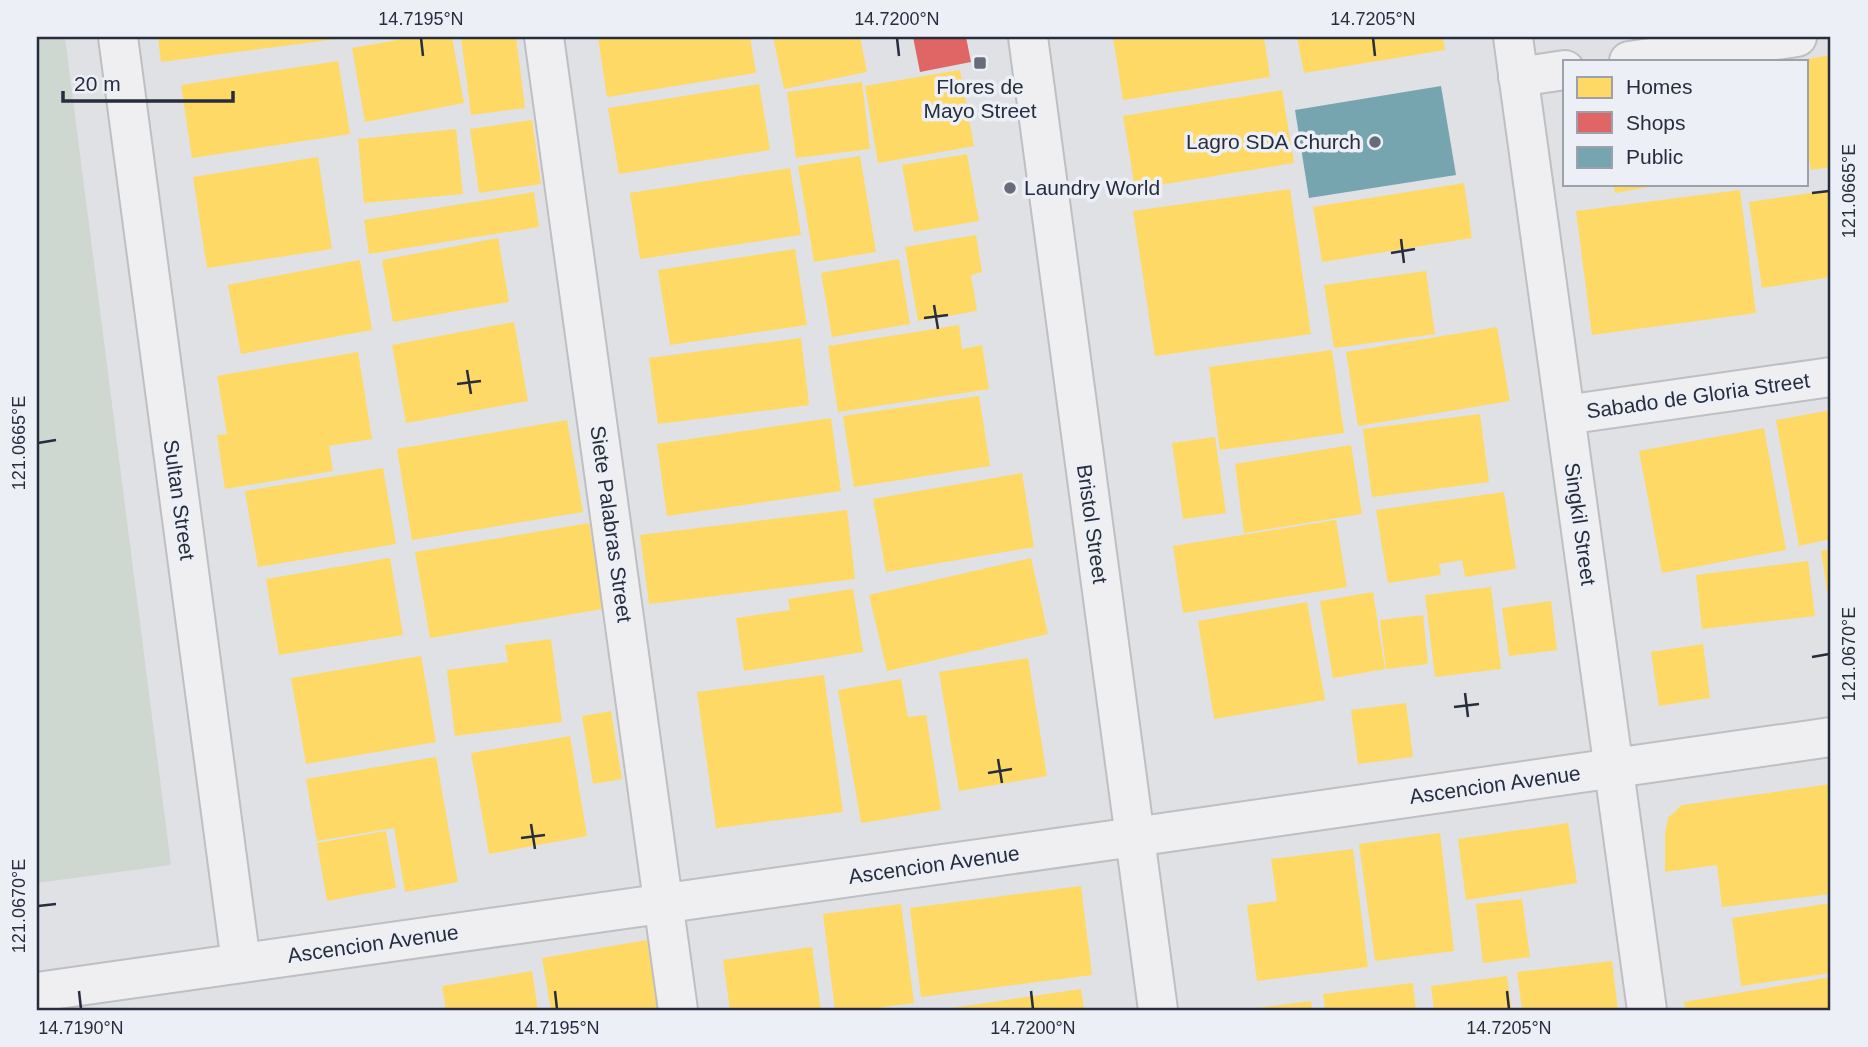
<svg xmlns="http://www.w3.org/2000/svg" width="1868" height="1047" font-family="Arial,sans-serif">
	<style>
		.green { fill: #cfd8d0 }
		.homes { fill: #ffd966 }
		.shops { fill: #e06666 }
		.public { fill: #76a5af }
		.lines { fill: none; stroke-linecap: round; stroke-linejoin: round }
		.minor-casing { stroke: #bebfc3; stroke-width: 42 }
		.minor { stroke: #efeff1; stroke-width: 38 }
		.ticks { fill: none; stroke: #272d3d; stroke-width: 2.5 }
		.poi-dot { fill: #676c78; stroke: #eceff5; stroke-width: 2.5 }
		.labels { text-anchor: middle; stroke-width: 7; stroke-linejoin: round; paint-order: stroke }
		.poi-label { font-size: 21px; fill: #272d3d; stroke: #eceff5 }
		.street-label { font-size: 21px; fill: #272d3d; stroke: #eceff5 }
		.neatline { fill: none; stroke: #272d3d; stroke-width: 2.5 }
		.ticks-label { font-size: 18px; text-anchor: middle; fill: #272d3d }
	</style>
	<rect width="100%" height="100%" fill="#dfe1e5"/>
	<!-- green -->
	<path class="green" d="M 37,37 L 65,37 L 171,865 L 37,883 Z"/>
	<!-- homes -->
	<path class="homes" d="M 158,37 L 337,37 L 337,39 L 161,62 Z
		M 414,37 L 452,37 L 464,103 L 365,122 L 352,48 Z
		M 461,37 L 516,37 L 525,108 L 471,115 Z
		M 598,37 L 750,37 L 756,73 L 607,97 Z
		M 773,37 L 860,37 L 867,72 L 784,89 Z
		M 1113,37 L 1264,37 L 1270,77 L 1123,100 Z
		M 1297,37 L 1443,37 L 1445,50 L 1304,73 Z
		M 1831,55 L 1831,167 L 1811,170 L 1807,146 L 1807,59 Z
		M 338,61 L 350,134 L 192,158 L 181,85 Z
		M 960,70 L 974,146 L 878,163 L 865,86 Z
		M 862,82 L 870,149 L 796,158 L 787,92 Z
		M 759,84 L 770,150 L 619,174 L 608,108 Z
		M 1282,90 L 1294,163 L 1135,189 L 1123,116 Z
		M 532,120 L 541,184 L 479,193 L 470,129 Z
		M 456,129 L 463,194 L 364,203 L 358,139 Z
		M 967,154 L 979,221 L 914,232 L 902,165 Z
		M 860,156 L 876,252 L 814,262 L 798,166 Z
		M 318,157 L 332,249 L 207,268 L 193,177 Z
		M 790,168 L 801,235 L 640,259 L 630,193 Z
		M 1464,183 L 1472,238 L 1322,262 L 1313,207 Z
		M 1613,184 L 1659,184 L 1660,185 L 1615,193 Z
		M 1290,189 L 1311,334 L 1155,356 L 1133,211 Z
		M 1740,190 L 1756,313 L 1592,335 L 1576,211 Z
		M 1831,190 L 1831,277 L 1762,288 L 1749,202 Z
		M 534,192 L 539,227 L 369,254 L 364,220 Z
		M 976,235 L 982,272 L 971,275 L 977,311 L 918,321 L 905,247 Z
		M 498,238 L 509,302 L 393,322 L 382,260 Z
		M 795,249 L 807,325 L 670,345 L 658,270 Z
		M 899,259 L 910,324 L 832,337 L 821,273 Z
		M 360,260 L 372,330 L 241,354 L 228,285 Z
		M 1426,271 L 1435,334 L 1334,348 L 1324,285 Z
		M 514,322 L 528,401 L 406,423 L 392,345 Z
		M 959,325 L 962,349 L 982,345 L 989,389 L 838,412 L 828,346 Z
		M 1497,327 L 1510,401 L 1358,426 L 1346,352 Z
		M 801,338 L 809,405 L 658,424 L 649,358 Z
		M 1332,350 L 1344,433 L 1220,450 L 1209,367 Z
		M 358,352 L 372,439 L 329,446 L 333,471 L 225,489 L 217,435 L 227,434 L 217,376 Z
		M 979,396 L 990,466 L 854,487 L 843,416 Z
		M 1831,410 L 1831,539 L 1799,546 L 1776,420 Z
		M 1480,414 L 1489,482 L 1372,497 L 1363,429 Z
		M 831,418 L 841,491 L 667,516 L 657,444 Z
		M 567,420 L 583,512 L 412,540 L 397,449 Z
		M 1764,428 L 1786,550 L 1662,573 L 1639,451 Z
		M 1215,437 L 1226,513 L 1183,519 L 1172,443 Z
		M 1351,445 L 1362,514 L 1244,533 L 1235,464 Z
		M 383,468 L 396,544 L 258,567 L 245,491 Z
		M 1022,473 L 1034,547 L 886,572 L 873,499 Z
		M 1504,492 L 1516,569 L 1465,577 L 1462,560 L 1439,564 L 1441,575 L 1388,583 L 1376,510 Z
		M 847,510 L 855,579 L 649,604 L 640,535 Z
		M 1336,520 L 1347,587 L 1183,613 L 1173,546 Z
		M 589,523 L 603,609 L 430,638 L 415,552 Z
		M 1831,549 L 1831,610 L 1830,610 L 1821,551 Z
		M 390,558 L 403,635 L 279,655 L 266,579 Z
		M 1031,558 L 1048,634 L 887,671 L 869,595 Z
		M 1808,561 L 1815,616 L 1702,629 L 1696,575 Z
		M 1491,587 L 1501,669 L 1435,677 L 1425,595 Z
		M 853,589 L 863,652 L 744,671 L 736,618 L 790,610 L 788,599 Z
		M 1373,592 L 1385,669 L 1333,678 L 1320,601 Z
		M 1551,601 L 1557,650 L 1509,656 L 1502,608 Z
		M 1307,602 L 1325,700 L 1214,719 L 1198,621 Z
		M 1423,615 L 1428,664 L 1386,669 L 1380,620 Z
		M 551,639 L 562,722 L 455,736 L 447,670 L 508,662 L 505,645 Z
		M 1703,644 L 1710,698 L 1659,706 L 1651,652 Z
		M 421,656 L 436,742 L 306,764 L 291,678 Z
		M 1028,658 L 1047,776 L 959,791 L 939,672 Z
		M 824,675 L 843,812 L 716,828 L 697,692 Z
		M 901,679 L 908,717 L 926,715 L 941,810 L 861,823 L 838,690 Z
		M 1406,703 L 1413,757 L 1358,764 L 1351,710 Z
		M 611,711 L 622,779 L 593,784 L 582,716 Z
		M 570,736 L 587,836 L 489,854 L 471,753 Z
		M 436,757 L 458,882 L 405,892 L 394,828 L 317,841 L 306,779 Z
		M 1831,784 L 1831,894 L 1722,907 L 1717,865 L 1665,872 L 1665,833 L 1668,818 L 1682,805 Z
		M 1568,823 L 1577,883 L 1466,900 L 1458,839 Z
		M 386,831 L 396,888 L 327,901 L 317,843 Z
		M 1440,833 L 1454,951 L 1375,961 L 1359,844 Z
		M 1353,849 L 1368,967 L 1257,981 L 1247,905 L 1277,901 L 1271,859 Z
		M 1081,886 L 1092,975 L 921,997 L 910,908 Z
		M 1522,899 L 1530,957 L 1483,963 L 1476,904 Z
		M 1831,903 L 1831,973 L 1741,986 L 1732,918 Z
		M 901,904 L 914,1003 L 862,1010 L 835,1010 L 823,914 Z
		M 647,940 L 658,1010 L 551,1010 L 542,958 Z
		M 812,947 L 821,1010 L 730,1010 L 723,960 Z
		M 1612,961 L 1618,1010 L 1522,1010 L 1517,972 Z
		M 532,971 L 538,1010 L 446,1010 L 442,986 Z
		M 1507,976 L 1512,1010 L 1434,1010 L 1431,986 Z
		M 1831,977 L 1831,1010 L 1686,1010 L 1684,1002 Z
		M 1413,983 L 1416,1010 L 1325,1010 L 1323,994 Z
		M 1081,989 L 1084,1010 L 944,1010 L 944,1009 Z
		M 1311,1001 L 1312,1010 L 1247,1010 L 1247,1009 Z"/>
	<!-- shops -->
	<path class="shops" d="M 913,37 L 966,37 L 971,62 L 920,72 Z"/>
	<!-- public -->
	<path class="public" d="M 1441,86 L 1456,175 L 1309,198 L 1295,110 Z"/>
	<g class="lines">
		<defs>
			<path id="minor" d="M 118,37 L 241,963
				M 544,37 L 678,1010
				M 1028,37 L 1158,1010
				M 1513,37 L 1647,1010
				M 1629,61 L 1797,37
				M 1518,77 L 1565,70
				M 1565,415 L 1831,377
				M 37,992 L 1134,837 L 1831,737"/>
		</defs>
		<!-- minor casing -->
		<use href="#minor" class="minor-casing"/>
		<!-- minor -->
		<use href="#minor" class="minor"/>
	</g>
	<!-- ticks -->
	<path class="ticks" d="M 421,38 L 423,56M 897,38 L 899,56M 1373,38 L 1375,56M 1812,193 L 1829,191M 1401,239 L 1404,263M 1391,253 L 1415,249M 934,305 L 938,329M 924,318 L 948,315M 467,370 L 471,394M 457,384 L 481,381M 38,443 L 56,440M 1812,657 L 1829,654M 1465,693 L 1468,717M 1454,707 L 1479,704M 998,759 L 1002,783M 988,773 L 1012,769M 531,824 L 535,849M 521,838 L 545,835M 38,906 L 56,904M 79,991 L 81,1009M 555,991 L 557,1009M 1031,991 L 1033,1009M 1507,991 L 1509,1009"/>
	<!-- markers -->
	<g class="poi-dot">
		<rect x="973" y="56" width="14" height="14" rx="3.5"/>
		<circle cx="1375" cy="142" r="7"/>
		<circle cx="1010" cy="188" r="7"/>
	</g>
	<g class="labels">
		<!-- poi labels -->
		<g class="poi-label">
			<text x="980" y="94">Flores de<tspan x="980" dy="24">Mayo Street</tspan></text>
			<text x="1361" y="149" text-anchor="end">Lagro SDA Church</text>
			<text x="1024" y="195" text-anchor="start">Laundry World</text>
		</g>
		<!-- street labels -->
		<g class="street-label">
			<text transform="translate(1698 396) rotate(-8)" y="7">Sabado de Gloria Street</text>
			<text transform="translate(179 500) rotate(82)" y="7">Sultan Street</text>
			<text transform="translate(611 524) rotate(82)" y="7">Siete Palabras Street</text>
			<text transform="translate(1092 524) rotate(82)" y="7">Bristol Street</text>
			<text transform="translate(1580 524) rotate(82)" y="7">Singkil Street</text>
			<text transform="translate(1495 785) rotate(-8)" y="7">Ascencion Avenue</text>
			<text transform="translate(934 865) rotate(-8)" y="7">Ascencion Avenue</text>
			<text transform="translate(373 944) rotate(-8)" y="7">Ascencion Avenue</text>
		</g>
	</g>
	<!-- border -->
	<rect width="1868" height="1047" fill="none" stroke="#eceff5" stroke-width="77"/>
	<!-- legend -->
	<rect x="1563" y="60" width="245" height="126" fill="#eceff5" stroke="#9da1ab" stroke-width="2"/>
	<rect x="1577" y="77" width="35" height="21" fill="#ffd966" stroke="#9da1ab" stroke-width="2"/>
	<text x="1626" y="94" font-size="21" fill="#272d3d">Homes</text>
	<rect x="1577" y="112" width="35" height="21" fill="#e06666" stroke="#9da1ab" stroke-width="2"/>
	<text x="1626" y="130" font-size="21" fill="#272d3d">Shops</text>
	<rect x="1577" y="147" width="35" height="21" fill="#76a5af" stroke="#9da1ab" stroke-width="2"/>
	<text x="1626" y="164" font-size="21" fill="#272d3d">Public</text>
	<!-- scale -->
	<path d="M63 91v10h170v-10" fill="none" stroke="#272d3d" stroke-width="3.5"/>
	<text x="74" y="91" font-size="21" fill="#272d3d" stroke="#eceff5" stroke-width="5" paint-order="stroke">20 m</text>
	<rect x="38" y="38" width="1791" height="971" class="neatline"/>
	<g class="ticks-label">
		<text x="421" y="25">14.7195°N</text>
		<text x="897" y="25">14.7200°N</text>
		<text x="1373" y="25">14.7205°N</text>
		<text transform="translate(1849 191) rotate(-90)" y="6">121.0665°E</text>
		<text transform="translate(19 443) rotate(-90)" y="6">121.0665°E</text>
		<text transform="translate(1849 654) rotate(-90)" y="6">121.0670°E</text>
		<text transform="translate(19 906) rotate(-90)" y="6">121.0670°E</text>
		<text x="81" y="1034">14.7190°N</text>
		<text x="557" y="1034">14.7195°N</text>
		<text x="1033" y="1034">14.7200°N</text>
		<text x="1509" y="1034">14.7205°N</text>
	</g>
</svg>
